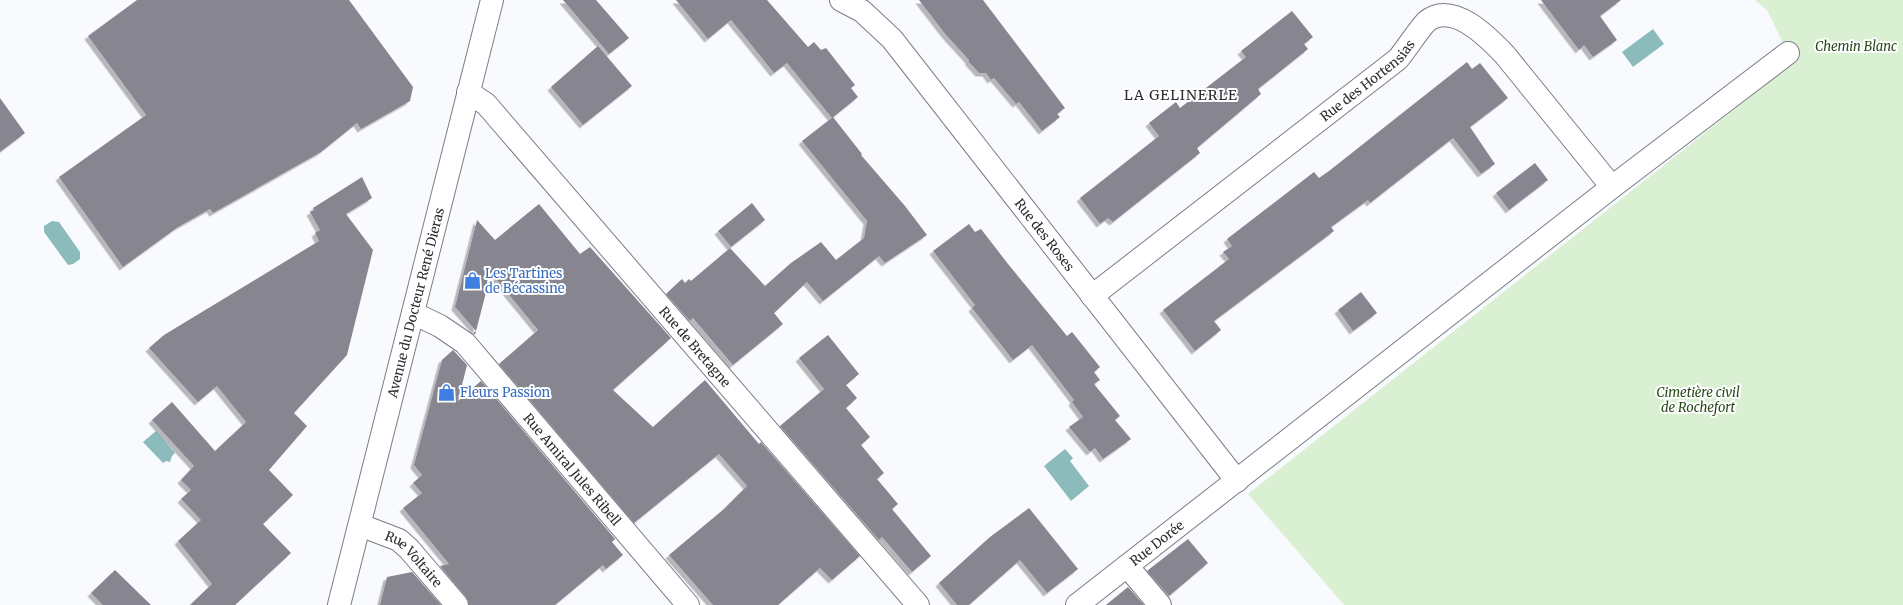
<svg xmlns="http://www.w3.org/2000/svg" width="1903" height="605" font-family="Merriweather,serif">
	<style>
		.green { fill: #daf0d2 }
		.water { fill: #8cbbbb }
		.building { fill: #87858f; filter: url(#shadow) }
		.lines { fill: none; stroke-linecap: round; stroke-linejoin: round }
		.minor-casing { stroke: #7b7d87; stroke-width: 24 }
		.major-casing { stroke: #7b7d87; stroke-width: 24 }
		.minor { stroke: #fff; stroke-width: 22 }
		.major { stroke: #fff; stroke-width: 22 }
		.labels { text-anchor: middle; stroke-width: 4; stroke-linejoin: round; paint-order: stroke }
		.park-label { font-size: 13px; font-style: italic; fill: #28481b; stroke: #fff }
		.street-label { font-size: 13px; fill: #2c2d31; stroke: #fff }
		.shop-label { font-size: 13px; fill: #366cbe; stroke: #fff; text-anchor: start }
		.neighbourhood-label { font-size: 14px; letter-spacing: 1px; fill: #2c2d31; stroke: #fff }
	</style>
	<defs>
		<filter id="shadow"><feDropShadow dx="-3.5" dy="3.5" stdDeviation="0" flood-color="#0004"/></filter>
	</defs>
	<rect width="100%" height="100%" fill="#f8fafe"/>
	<!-- green -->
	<path class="green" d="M 1755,0 L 1903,0 L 1903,605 L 1344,605 L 1248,494 L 1797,60 L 1788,53 L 1767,10 Z"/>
	<!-- water -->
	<path class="water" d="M 1653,29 L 1664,44 L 1633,67 L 1622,52 Z
		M 52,221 L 59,222 L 80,252 L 80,259 L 73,264 L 68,265 L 44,232 L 44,226 Z
		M 156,431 L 175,453 L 172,456 L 170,462 L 166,461 L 163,463 L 143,442 Z
		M 1065,449 L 1073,458 L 1070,461 L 1089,486 L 1071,501 L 1044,466 Z"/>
	<!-- building -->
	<path class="building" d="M 137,0 L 349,0 L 413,87 L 410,101 L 361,129 L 357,123 L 321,152 L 213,213 L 210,209 L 178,227 L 123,267 L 59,177 L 146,115 L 88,36 Z
		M 563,0 L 596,0 L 629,38 L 609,54 Z
		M 676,0 L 767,0 L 808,47 L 814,42 L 821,50 L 826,48 L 855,85 L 851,88 L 858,97 L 832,118 L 787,63 L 774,73 L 731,20 L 708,39 Z
		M 919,0 L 983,0 L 1065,108 L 1057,114 L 1060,117 L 1042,131 L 1019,102 L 1016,104 L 994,78 L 991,80 L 986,73 L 979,73 L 969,62 L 969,60 L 946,35 Z
		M 1541,0 L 1621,0 L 1600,16 L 1617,40 L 1593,57 L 1584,45 L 1579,50 Z
		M 1292,11 L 1313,37 L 1304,44 L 1308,49 L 1258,89 L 1261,94 L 1197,148 L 1200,153 L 1113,222 L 1108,218 L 1100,224 L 1080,198 L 1159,136 L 1149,123 L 1176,102 L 1180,108 L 1246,57 L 1241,51 Z
		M 598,46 L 632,86 L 583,125 L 551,87 Z
		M 1467,62 L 1472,69 L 1480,63 L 1508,98 L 1470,127 L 1495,164 L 1481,174 L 1453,138 L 1370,203 L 1368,200 L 1331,227 L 1334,231 L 1214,321 L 1221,330 L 1195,351 L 1163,310 L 1229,259 L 1223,252 L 1232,246 L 1227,239 L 1314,172 L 1319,178 L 1329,171 Z
		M 0,98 L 25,133 L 0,152 Z
		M 833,117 L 862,154 L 861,155 L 905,206 L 927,235 L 885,263 L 879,256 L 823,301 L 807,282 L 774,313 L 783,324 L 733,365 L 698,324 L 693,318 L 690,321 L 666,294 L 682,279 L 685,283 L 689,279 L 691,281 L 730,248 L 765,286 L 791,263 L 821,242 L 836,260 L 864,238 L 867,221 L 802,141 Z
		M 1535,163 L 1548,180 L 1509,210 L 1496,193 Z
		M 362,177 L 372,198 L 346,214 L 373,250 L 347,355 L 294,413 L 307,426 L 269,470 L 293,495 L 263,524 L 291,553 L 235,605 L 190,605 L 212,584 L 178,541 L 201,520 L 181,499 L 191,490 L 181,480 L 194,466 L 152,420 L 172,402 L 215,451 L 246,422 L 217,386 L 198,402 L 149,348 L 164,335 L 319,241 L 315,233 L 320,230 L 310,212 L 314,210 L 313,208 Z
		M 752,203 L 765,220 L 731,247 L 718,231 Z
		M 539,204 L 580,254 L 590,247 L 671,338 L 613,390 L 653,427 L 705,380 L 759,444 L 761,442 L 860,556 L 832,580 L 820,568 L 778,605 L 713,605 L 669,555 L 724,509 L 747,486 L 719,454 L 634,523 L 499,364 L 538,330 L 491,273 L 475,335 L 473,333 L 476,331 L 455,307 L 477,220 L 495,240 Z
		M 969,224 L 975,232 L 981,229 L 1008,264 L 1058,325 L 1067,336 L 1072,332 L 1100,367 L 1094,372 L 1100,380 L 1094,384 L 1120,416 L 1115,420 L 1131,439 L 1103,459 L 1095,448 L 1090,452 L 1069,427 L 1083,417 L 1072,402 L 1074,400 L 1032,345 L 1013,360 L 972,308 L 975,305 L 933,251 Z
		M 1361,292 L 1377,313 L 1353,331 L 1338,310 Z
		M 828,335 L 859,374 L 846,385 L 857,398 L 846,408 L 870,437 L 861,445 L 884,473 L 877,479 L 898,504 L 892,509 L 931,556 L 912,572 L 882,537 L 879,540 L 780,426 L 824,389 L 799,358 Z
		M 453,350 L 467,365 L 458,401 L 481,381 L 615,539 L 612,542 L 623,555 L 606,569 L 603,565 L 555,605 L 469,605 L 466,597 L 440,566 L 449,564 L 403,508 L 422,493 L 413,483 L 422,475 L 414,465 L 442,360 Z
		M 1029,508 L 1078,569 L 1047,593 L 1020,560 L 969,605 L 957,605 L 939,583 L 990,537 Z
		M 1188,539 L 1208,563 L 1169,596 L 1147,571 Z
		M 115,570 L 151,605 L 103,605 L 91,593 Z
		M 412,572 L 441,605 L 380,605 L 387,577 Z
		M 1128,587 L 1144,605 L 1106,605 Z"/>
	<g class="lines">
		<defs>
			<g id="minor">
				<path id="s1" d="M 841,0 L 862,11 L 892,39 L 1237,481"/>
				<path id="s2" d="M 468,92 L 486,104 L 918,605"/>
				<path id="s3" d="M 1092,296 L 1398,59 C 1407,48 1417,32 1426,22 C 1452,0 1488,37 1505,55 L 1612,187"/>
				<path id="s4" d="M 413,313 L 440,326 L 465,343 L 688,605"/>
				<path id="s5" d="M 360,525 L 399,540 L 409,549 L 457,605"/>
				<path d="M 1127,566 L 1160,605"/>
				<path id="s6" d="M 1077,605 L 1612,187 L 1788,53"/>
			</g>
			<g id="major">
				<path id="s7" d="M 339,605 L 492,0"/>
			</g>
		</defs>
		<!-- minor casing -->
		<use href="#minor" class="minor-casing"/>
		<!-- major casing -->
		<use href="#major" class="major-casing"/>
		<!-- minor -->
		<use href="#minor" class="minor"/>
		<!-- major -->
		<use href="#major" class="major"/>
	</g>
	<!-- icons -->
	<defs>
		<symbol id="shop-bare" viewBox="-9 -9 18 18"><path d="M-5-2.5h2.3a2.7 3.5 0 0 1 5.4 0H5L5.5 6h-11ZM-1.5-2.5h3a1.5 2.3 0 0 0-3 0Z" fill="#3f7fe0" stroke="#fff" stroke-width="2.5" paint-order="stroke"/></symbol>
	</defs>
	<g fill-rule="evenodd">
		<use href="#shop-bare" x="460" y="268" width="25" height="25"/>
		<use href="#shop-bare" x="434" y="380" width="25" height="25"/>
	</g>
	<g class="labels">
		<!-- park labels -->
		<g class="park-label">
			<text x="1856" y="51">Chemin Blanc</text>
			<text x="1698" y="397">Cimetière civil<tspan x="1698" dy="15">de Rochefort</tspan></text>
		</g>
		<!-- street labels -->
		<g class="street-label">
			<text dy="5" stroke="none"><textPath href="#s3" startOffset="350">Rue des Hortensias</textPath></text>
			<text dy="5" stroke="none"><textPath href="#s1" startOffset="313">Rue des Roses</textPath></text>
			<text dy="5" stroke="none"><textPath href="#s7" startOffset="312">Avenue du Docteur René Dieras</textPath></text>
			<text dy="5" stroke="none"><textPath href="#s2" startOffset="342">Rue de Bretagne</textPath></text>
			<text dy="5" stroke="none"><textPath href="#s4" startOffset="226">Rue Amiral Jules Ribell</textPath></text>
			<text dy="5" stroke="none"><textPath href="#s6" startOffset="101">Rue Dorée</textPath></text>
			<text dy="5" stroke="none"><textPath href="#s5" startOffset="65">Rue Voltaire</textPath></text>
		</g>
		<!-- shop labels -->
		<g class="shop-label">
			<text x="485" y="278">Les Tartines<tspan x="485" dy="15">de Bécassine</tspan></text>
			<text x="460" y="397">Fleurs Passion</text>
		</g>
		<!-- neighbourhood labels -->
		<g class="neighbourhood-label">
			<text x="1181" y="100">LA GELINERLE</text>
		</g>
	</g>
</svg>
